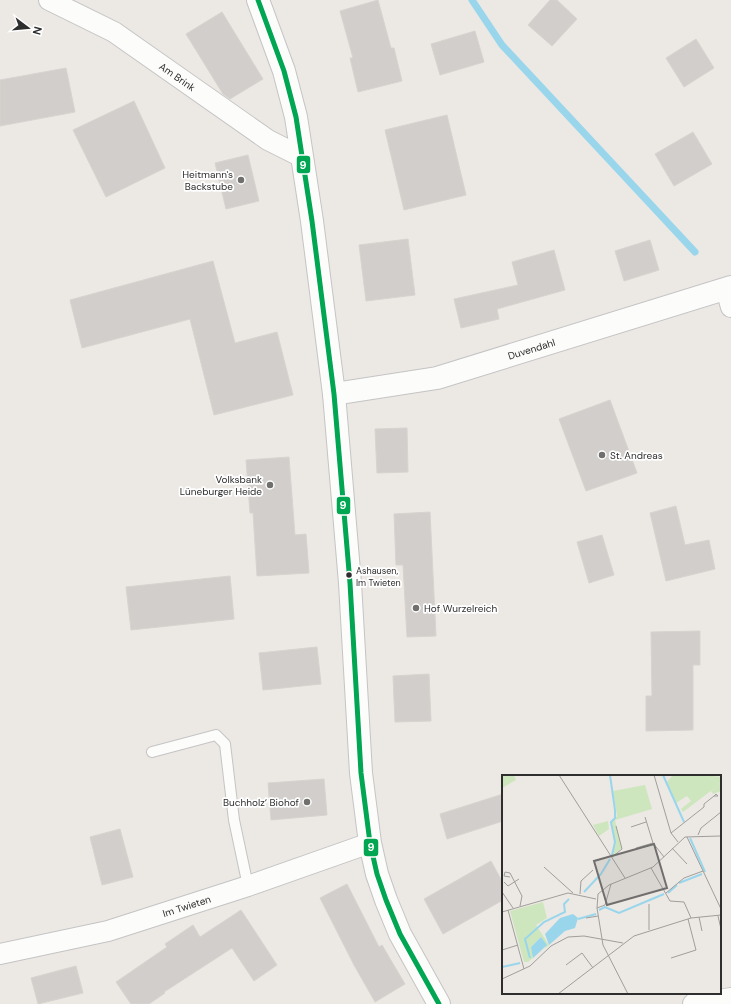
<svg xmlns="http://www.w3.org/2000/svg" width="731" height="1004" font-family="'DM Sans',sans-serif">
	<style>
		.lines { fill: none; stroke-linecap: round; stroke-linejoin: round }
		.stream { stroke: #99d6ec; stroke-width: 7 }
		.building { fill: #d1cecb; stroke: #d7d4d0 }
		.service-casing { stroke: #c5c4c5; stroke-width: 12 }
		.minor-casing { stroke: #c5c4c5; stroke-width: 22 }
		.tertiary-casing { stroke: #c5c4c5; stroke-width: 24 }
		.service { stroke: #fcfcfb; stroke-width: 10 }
		.minor { stroke: #fcfcfb; stroke-width: 20 }
		.tertiary { stroke: #fcfcfb; stroke-width: 22 }
		.bus-1-casing { stroke: #fff; stroke-width: 8 }
		.bus-1 { stroke: #00a651; stroke-width: 5 }
		.poi-dot { fill: #706f6e; stroke: #fff; stroke-width: 1.5 }
		.bus-dot { fill: #2e2e2e; stroke: #fff; stroke-width: 1.5 }
		.labels { text-anchor: middle; stroke-width: 3.5; stroke-linejoin: round; paint-order: stroke }
		.bus-label { font-size: 9px; fill: #2e2e2e; stroke: #fff; text-anchor: start }
		.street-label { font-size: 10px; fill: #2e2e2e; stroke: #fff }
		.poi-label { font-size: 10px; fill: #2e2e2e; stroke: #fff; text-anchor: end }
		.inset-river { fill: none; stroke: #99d6ec; stroke-width: 2 }
		.inset-road { fill: none; stroke: #a09e9b; stroke-width: 1 }
		.view { fill: #706f6e; fill-opacity: 0.15; stroke: #706f6e; stroke-width: 2 }
		.inset-edge { fill: none; stroke: #2e2e2e; stroke-width: 2 }
		.line-badge { stroke: #fff; stroke-width: 1.5 }
		.badge-label { font-size: 11px; text-anchor: middle; font-weight: bold; fill: #fff }
	</style>
	<rect width="100%" height="100%" fill="#ece8e4"/>
	<g class="lines">
		<!-- stream -->
		<path class="stream" d="M 472,0 L 502,45 L 695,252"/>
	</g>
	<!-- building -->
	<path class="building" d="M 378,0 L 391,48 L 394,48 L 402,81 L 358,92 L 350,58 L 353,58 L 340,11 Z
		M 550,0 L 557,0 L 577,19 L 552,46 L 528,25 Z
		M 222,12 L 263,79 L 230,99 L 223,94 L 186,34 Z
		M 475,31 L 484,62 L 440,75 L 431,44 Z
		M 696,39 L 714,68 L 684,87 L 666,58 Z
		M 66,68 L 75,112 L 0,126 L 0,80 Z
		M 134,101 L 165,168 L 106,197 L 73,130 Z
		M 447,115 L 466,195 L 404,210 L 385,130 Z
		M 693,132 L 712,164 L 674,186 L 655,154 Z
		M 248,155 L 259,201 L 226,209 L 215,163 Z
		M 408,239 L 415,295 L 366,301 L 359,245 Z
		M 650,240 L 659,270 L 624,281 L 615,251 Z
		M 554,250 L 565,290 L 497,309 L 499,319 L 461,328 L 454,299 L 518,285 L 512,262 Z
		M 213,261 L 235,343 L 277,332 L 293,395 L 214,415 L 190,319 L 82,348 L 70,300 Z
		M 610,400 L 637,473 L 586,491 L 559,419 Z
		M 407,428 L 408,472 L 377,473 L 375,429 Z
		M 289,457 L 295,535 L 306,534 L 309,573 L 257,576 L 253,513 L 250,513 L 246,460 Z
		M 676,506 L 685,545 L 709,540 L 715,569 L 666,581 L 650,513 Z
		M 430,512 L 436,636 L 407,637 L 403,565 L 396,565 L 394,514 Z
		M 602,535 L 614,575 L 589,583 L 577,542 Z
		M 230,576 L 234,619 L 131,630 L 126,587 Z
		M 700,631 L 700,665 L 693,665 L 693,730 L 646,731 L 646,696 L 652,696 L 651,632 Z
		M 317,647 L 321,684 L 263,690 L 259,653 Z
		M 429,674 L 431,721 L 395,722 L 393,676 Z
		M 324,779 L 327,815 L 271,820 L 268,783 Z
		M 503,794 L 503,821 L 447,839 L 440,814 Z
		M 120,829 L 133,877 L 102,885 L 90,837 Z
		M 491,861 L 503,883 L 503,900 L 443,934 L 424,899 Z
		M 347,884 L 379,947 L 382,945 L 405,984 L 375,1002 L 354,965 L 320,898 Z
		M 241,910 L 277,965 L 254,981 L 232,948 L 164,992 L 165,993 L 149,1004 L 131,1004 L 116,982 L 167,947 L 165,944 L 193,925 L 200,937 Z
		M 76,966 L 83,993 L 38,1004 L 31,978 Z"/>
	<g class="lines">
		<defs>
			<path id="service" d="M 152,752 L 216,735 L 225,744 L 234,820 L 248,886"/>
			<g id="minor">
				<path id="s1" d="M 49,0 L 114,32 L 268,140 L 302,157"/>
				<path d="M 726,289 L 731,307"/>
				<path id="s2" d="M 0,954 L 108,931 L 248,886 L 370,843"/>
				<path d="M 693,1004 L 731,998"/>
			</g>
			<g id="tertiary">
				<path d="M 258,0 L 284,71 L 296,117 L 312,221 L 334,394 L 350,583 L 361,773 L 370,843 L 377,874 L 386,900 L 400,934 L 439,1004"/>
				<path id="s3" d="M 334,394 L 437,378 L 731,287"/>
			</g>
		</defs>
		<!-- service casing -->
		<use href="#service" class="service-casing"/>
		<!-- minor casing -->
		<use href="#minor" class="minor-casing"/>
		<!-- tertiary casing -->
		<use href="#tertiary" class="tertiary-casing"/>
		<!-- service -->
		<use href="#service" class="service"/>
		<!-- minor -->
		<use href="#minor" class="minor"/>
		<!-- tertiary -->
		<use href="#tertiary" class="tertiary"/>
		<defs>
			<path id="bus-1" d="M 258,0 L 284,71 L 296,117 L 312,221 L 334,394 L 350,583 L 361,773 L 370,843 L 377,874 L 386,900 L 400,934 L 439,1004"/>
		</defs>
		<!-- bus-1 casing -->
		<use href="#bus-1" class="bus-1-casing"/>
		<!-- bus-1 -->
		<use href="#bus-1" class="bus-1"/>
	</g>
	<!-- markers -->
	<g class="poi-dot">
		<circle cx="241" cy="180" r="4"/>
		<circle cx="602" cy="455" r="4"/>
		<circle cx="270" cy="485" r="4"/>
		<circle cx="416" cy="608" r="4"/>
		<circle cx="307" cy="802" r="4"/>
	</g>
	<circle class="bus-dot" cx="349" cy="575" r="3.5"/>
	<g class="labels">
		<!-- bus labels -->
		<g class="bus-label">
			<text x="356" y="574">Ashausen,<tspan x="356" dy="12">Im Twieten</tspan></text>
		</g>
		<!-- street labels -->
		<g class="street-label">
			<text dy="4" stroke="none"><textPath href="#s1" startOffset="150">Am Brink</textPath></text>
			<text dy="4" stroke="none"><textPath href="#s3" startOffset="203">Duvendahl</textPath></text>
			<text dy="4" stroke="none"><textPath href="#s2" startOffset="193">Im Twieten</textPath></text>
		</g>
		<!-- poi labels -->
		<g class="poi-label">
			<text x="233" y="178">Heitmann's<tspan x="233" dy="12">Backstube</tspan></text>
			<text x="610" y="459" text-anchor="start">St. Andreas</text>
			<text x="262" y="483">Volksbank<tspan x="262" dy="12">Lüneburger Heide</tspan></text>
			<text x="424" y="612" text-anchor="start">Hof Wurzelreich</text>
			<text x="299" y="806">Buchholz‘ Biohof</text>
		</g>
	</g>
	<!-- overview -->
	<g transform="translate(502 775)">
		<rect width="219" height="219" fill="#ece8e4"/>
		<path d="M 171,0 L 202,0 L 218,9 L 181,37 L 179,34 L 189,26 L 185,21 L 174,28 L 165,7 ZM 143,10 L 150,34 L 113,45 L 120,73 L 111,80 L 113,67 L 110,47 L 115,41 L 111,16 ZM 106,46 L 107,54 L 97,61 L 91,50 ZM 41,127 L 45,143 L 34,150 L 47,170 L 26,187 L 22,187 L 8,136 ZM 39,162 L 43,173 L 32,182 L 29,172 Z" fill="#cee6be" fill-rule="evenodd"/>
		<path d="M 0,0 L 12,0 L 14,5 L 0,13 ZM 202,0 L 219,2 L 219,16 L 211,19 L 209,16 L 218,9 Z" fill="#cee6be"/>
		<path d="M 71,139 L 76,143 L 73,153 L 63,156 L 47,170 L 43,159 L 58,143 ZM 39,162 L 45,170 L 31,183 L 29,172 Z" fill="#99d6ec"/>
		<path class="inset-river" d="M 108,0 L 113,35 L 113,43 L 109,47 L 113,67 L 110,80M 161,0 L 182,47M 188,63 L 203,97M 177,108 L 200,99M 82,117 L 99,99 L 108,84M 166,118 L 175,110M 97,135 L 103,132 L 117,138 L 162,119M 76,144 L 94,139M 28,183 L 23,164 L 42,147 L 63,137 L 62,129 L 67,124M 0,192 L 18,188"/>
		<path class="inset-road" d="M 57,0 L 123,103M 152,0 L 169,58 L 176,67M 143,42 L 151,68 L 162,82M 129,52 L 144,47M 169,58 L 202,32 L 202,29 L 212,21 L 216,21 L 214,19 L 212,21M 196,60 L 199,53 L 219,37M 185,62 L 219,134M 134,73 L 151,68M 170,73 L 185,89M 110,82 L 120,74 L 114,51M 42,92 L 71,118M 149,93 L 168,126 L 182,127 L 189,143M 8,102 L 2,101 L 3,97 L 8,98 L 20,121 L 18,131M 2,107 L 6,111 L 17,104M 0,117 L 11,133M 164,118 L 182,103 L 201,96M 78,119 L 79,106 L 91,95M 95,133 L 103,130 L 109,109M 6,135 L 22,194M 0,137 L 66,118 L 94,124M 216,141 L 219,154M 197,142 L 200,156M 84,143 L 96,141M 147,155 L 147,129M 0,175 L 16,170M 169,183 L 194,175 L 186,144M 64,190 L 80,178 L 91,193M 0,204 L 28,191 L 49,171 L 66,162 L 82,161 L 121,168M 56,219 L 132,161 L 189,143 L 219,140M 126,219 L 101,170 L 95,133 L 96,119 L 107,110 L 151,92 L 183,62 L 219,61"/>
		<path class="view" d="M 152,69 L 165,113 L 105,130 L 92,86 Z"/>
		<rect width="219" height="219" class="inset-edge"/>
	</g>
	<g class="line-badge">
		<rect x="296" y="155" width="15" height="19" rx="4" fill="#00a651"/>
		<rect x="336" y="496" width="15" height="19" rx="4" fill="#00a651"/>
		<rect x="363" y="838" width="16" height="19" rx="4" fill="#00a651"/>
	</g>
	<g class="badge-label">
		<text x="303" y="169">9</text>
		<text x="343" y="509">9</text>
		<text x="371" y="851">9</text>
	</g>
	<!-- north arrow -->
	<g transform="translate(28 28) rotate(106)" stroke="#ffffff" stroke-width="3" paint-order="stroke">
	<path d="M0-3L7 15L0 10L-7 15Z" fill="#2e2e2e"/>
	<text y="-6" font-size="11" font-weight="bold" text-anchor="middle" fill="#2e2e2e">N</text>
	</g>
</svg>
